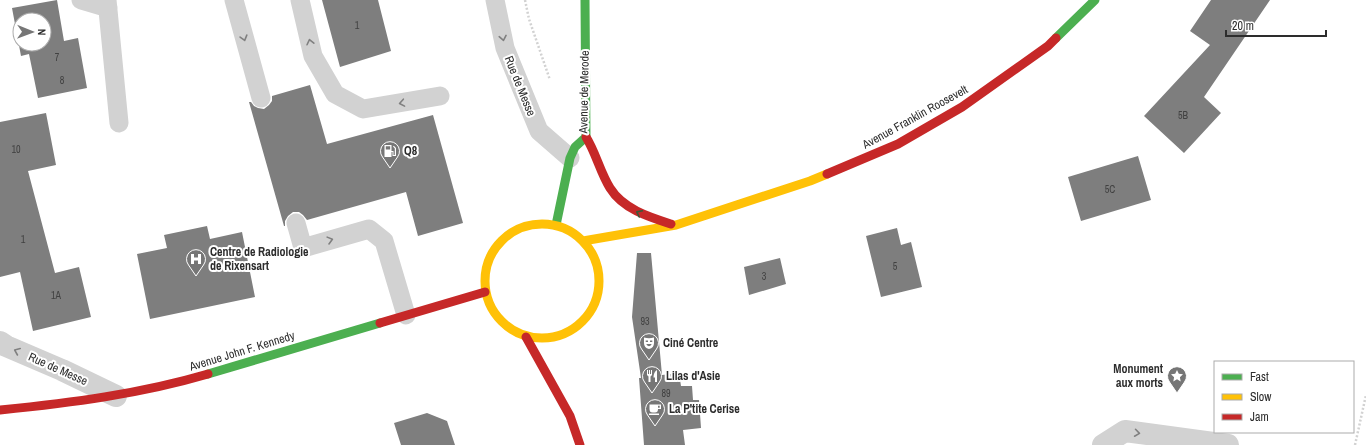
<svg xmlns="http://www.w3.org/2000/svg" width="1366" height="445" font-family="'Archivo Narrow',sans-serif">
	<style>
		.building { fill: #7e7e7e; fill-rule: evenodd }
		.lines { fill: none; stroke-linecap: round; stroke-linejoin: round }
		.path { stroke: #d2d2d2; stroke-width: 2.5; stroke-dasharray: 2 2; stroke-linecap: butt }
		.lane { stroke: #d2d2d2; stroke-width: 19 }
		.street { stroke: #d2d2d2; stroke-width: 22 }
		.fast { stroke: #4caf50; stroke-width: 9 }
		.slow { stroke: #ffc107; stroke-width: 9 }
		.jam { stroke: #c62828; stroke-width: 9 }
		.oneway { stroke: #808080 }
		.oneway2 { stroke: #385a39 }
		.labels { text-anchor: middle; stroke-width: 4; stroke-linejoin: round; paint-order: stroke }
		.number-label { font-size: 10px; fill: #414141 }
		.street-label { font-size: 12px; fill: #2d2d2d; stroke: #fff }
		.poi-label { font-size: 12px; font-weight: bold; fill: #2d2d2d; stroke: #fff; text-anchor: start }
	</style>
	<rect width="100%" height="100%" fill="#fff"/>
	<!-- building -->
	<path class="building" d="M 57,0 L 64,41 L 78,38 L 87,88 L 38,98 L 29,54 L 21,56 L 12,8 ZM 20,20 L 44,20 L 44,44 L 20,44 Z
		M 322,0 L 378,0 L 391,51 L 340,67 Z
		M 1211,0 L 1270,0 L 1204,97 L 1221,113 L 1184,153 L 1144,116 L 1210,45 L 1190,31 Z
		M 310,85 L 327,144 L 433,115 L 463,223 L 418,236 L 406,192 L 307,220 L 303,215 L 299,212 L 293,212 L 288,216 L 285,221 L 285,226 L 284,226 L 249,102 L 251,102 L 254,106 L 258,108 L 264,109 L 269,105 L 272,101 L 272,96 Z
		M 46,113 L 56,165 L 28,171 L 55,273 L 79,267 L 91,317 L 33,331 L 20,272 L 0,277 L 0,122 Z
		M 1138,156 L 1151,200 L 1081,221 L 1068,177 Z
		M 207,226 L 210,239 L 242,232 L 255,297 L 150,319 L 137,254 L 167,248 L 164,235 Z
		M 897,228 L 901,245 L 911,242 L 922,287 L 881,297 L 866,236 Z
		M 637,253 L 651,253 L 662,375 L 679,373 L 681,386 L 692,386 L 693,400 L 699,400 L 701,428 L 683,430 L 685,445 L 644,445 L 639,378 L 641,378 L 632,317 Z
		M 780,258 L 786,284 L 749,295 L 744,267 Z
		M 427,413 L 447,421 L 455,445 L 401,445 L 394,423 Z"/>
	<g class="lines">
		<!-- path -->
		<path class="path" d="M 525,0 L 529,19 L 550,80
			M 1355,445 L 1366,395"/>
		<!-- lane -->
		<path class="lane" d="M 81,0 L 108,8
			M 107,0 L 119,123
			M 234,0 L 261,98
			M 300,0 L 313,56 L 335,94 L 363,109 L 440,96
			M 495,0 L 505,48 L 539,131 L 570,158
			M 296,223 L 303,248 L 369,229 L 384,241 L 406,315"/>
		<!-- street -->
		<path class="street" d="M 0,342 L 6,346 L 62,370 L 116,396
			M 1103,445 L 1125,431 L 1228,445"/>
		<!-- fast -->
		<path class="fast" d="M 1056,38 L 1095,0
			M 556,225 L 570,158 L 575,147 L 586,137 L 585,0
			M 208,374 L 380,323"/>
		<!-- slow -->
		<path class="slow" d="M485 281a57 57 0 1 1 114 0a57 57 0 1 1-114 0Z
			M 583,241 L 676,225 L 810,181 L 827,174"/>
		<!-- jam -->
		<path class="jam" d="M 586,137 C 596,153 600,172 610,188 C 623,209 649,217 671,224
			M 827,174 L 898,144 L 962,107 L 1048,46 L 1056,38
			M 380,323 L 485,292
			M 526,337 L 570,416 L 580,445
			M 0,410 C 70,403 140,394 208,374"/>
	</g>
	<!-- one-way arrows -->
	<defs><path id="oneway-chevron" d="M-2-3.5L2.5 0L-2 3.5" fill="none" stroke-width="1.6" stroke-linecap="round" stroke-linejoin="round"/></defs>
	<g class="oneway">
		<use href="#oneway-chevron" transform="translate(244 38) rotate(74)"/>
		<use href="#oneway-chevron" transform="translate(503 38) rotate(79)"/>
		<use href="#oneway-chevron" transform="translate(310 42) rotate(-103)"/>
		<use href="#oneway-chevron" transform="translate(402 103) rotate(170)"/>
		<use href="#oneway-chevron" transform="translate(330 240) rotate(-15)"/>
		<use href="#oneway-chevron" transform="translate(17 351) rotate(-157)"/>
		<use href="#oneway-chevron" transform="translate(1137 433) rotate(8)"/>
	</g>
	<use class="oneway2" href="#oneway-chevron" transform="translate(639 213) rotate(-153)"/>
	<!-- icons -->
	<defs>
		<symbol id="fuel-pin" viewBox="-11 -11 22 30"><path d="M0 17L-7.5 6A9.5 9.5 0 1 1 7.5 6Z" fill="#767676" stroke="#fff"/><path d="M-5.5-6h7V0h2V4h1.3V-2.5L3-4.5l.8-.8L6-3V5H2.5V1h-1V6h-7ZM-4.2-4.7v3.2H.2V-4.7Z" fill="#fff"/></symbol>
		<symbol id="hospital-pin" viewBox="-11 -11 22 30"><path d="M0 17L-7.5 6A9.5 9.5 0 1 1 7.5 6Z" fill="#767676" stroke="#fff"/><path d="M-5-5h3v3.5h4V-5h3V5h-3V1.5h-4V5h-3Z" fill="#fff"/></symbol>
		<symbol id="theatre-pin" viewBox="-11 -11 22 30"><path d="M0 17L-7.5 6A9.5 9.5 0 1 1 7.5 6Z" fill="#767676" stroke="#fff"/><path d="M-5-5.5Q0-4 5-5.5V0Q5 5 0 6Q-5 5-5 0ZM-3.3-2.5H-1v1.5H-3.3ZM1-2.5H3.3v1.5H1ZM-2.8 1Q0 5.5 2.8 1Z" fill="#fff"/></symbol>
		<symbol id="restaurant-pin" viewBox="-11 -11 22 30"><path d="M0 17L-7.5 6A9.5 9.5 0 1 1 7.5 6Z" fill="#767676" stroke="#fff"/><path d="M-5-6h1v4h1v-4h1v4h1v-4h1v5L-1.5 .5V6h-2V.5L-5-1ZM5-6V6H3V1.5H1.5Q1.5-4 5-6Z" fill="#fff"/></symbol>
		<symbol id="sight-pin" viewBox="-11 -11 22 30"><path d="M0 17L-7.5 6A9.5 9.5 0 1 1 7.5 6Z" fill="#767676" stroke="#fff"/><path d="M0-6L1.8-2.2L6-1.7L2.9 1.2L3.7 5.4L0 3.3L-3.7 5.4L-2.9 1.2L-6-1.7L-1.8-2.2Z" fill="#fff"/></symbol>
		<symbol id="cafe-pin" viewBox="-11 -11 22 30"><path d="M0 17L-7.5 6A9.5 9.5 0 1 1 7.5 6Z" fill="#767676" stroke="#fff"/><path d="M-5.5-4.5H6V0H3Q3 3.5 0 3.5H-2.5Q-5.5 3.5-5.5 0ZM3-3.2v2h1.7v-2ZM-6 4.5H4V6H-6Z" fill="#fff"/></symbol>
	</defs>
	<g fill-rule="evenodd">
		<use href="#fuel-pin" x="379" y="140" width="22" height="30"/>
		<use href="#hospital-pin" x="185" y="248" width="22" height="30"/>
		<use href="#theatre-pin" x="638" y="332" width="22" height="30"/>
		<use href="#restaurant-pin" x="641" y="365" width="22" height="30"/>
		<use href="#sight-pin" x="1166" y="365" width="22" height="30"/>
		<use href="#cafe-pin" x="644" y="398" width="22" height="30"/>
	</g>
	<g class="labels">
		<!-- number labels -->
		<g class="number-label">
			<text x="357" y="29">1</text>
			<text x="57" y="61">7</text>
			<text x="62" y="84">8</text>
			<text x="1183" y="119">5B</text>
			<text x="16" y="153">10</text>
			<text x="1110" y="193">5C</text>
			<text x="23" y="243">1</text>
			<text x="895" y="270">5</text>
			<text x="764" y="280">3</text>
			<text x="56" y="299">1A</text>
			<text x="645" y="325">93</text>
			<text x="666" y="397">89</text>
		</g>
		<!-- street labels -->
		<g class="street-label">
			<text transform="translate(520 86) rotate(68)" y="4">Rue de Messe</text>
			<text transform="translate(584 92) rotate(-89)" y="4">Avenue de Merode</text>
			<text transform="translate(915 117) rotate(-29)" y="4">Avenue Franklin Roosevelt</text>
			<text transform="translate(242 351) rotate(-17)" y="4">Avenue John F. Kennedy</text>
			<text transform="translate(58 369) rotate(24)" y="4">Rue de Messe</text>
		</g>
		<!-- poi labels -->
		<g class="poi-label">
			<text x="404" y="155">Q8</text>
			<text x="210" y="256">Centre de Radiologie<tspan x="210" dy="14">de Rixensart</tspan></text>
			<text x="663" y="347">Ciné Centre</text>
			<text x="1163" y="373" text-anchor="end">Monument<tspan x="1163" dy="14">aux morts</tspan></text>
			<text x="666" y="380">Lilas d'Asie</text>
			<text x="669" y="413">La P'tite Cerise</text>
		</g>
	</g>
	<!-- legend -->
	<rect x="1214" y="361" width="140" height="72" fill="#ffffff" stroke="#ababab"/>
	<rect x="1222" y="374" width="20" height="6" fill="#4caf50" stroke="#ababab"/>
	<text x="1250" y="381" font-size="12" fill="#2d2d2d">Fast</text>
	<rect x="1222" y="394" width="20" height="6" fill="#ffc107" stroke="#ababab"/>
	<text x="1250" y="401" font-size="12" fill="#2d2d2d">Slow</text>
	<rect x="1222" y="414" width="20" height="6" fill="#c62828" stroke="#ababab"/>
	<text x="1250" y="421" font-size="12" fill="#2d2d2d">Jam</text>
	<!-- north arrow -->
	<g transform="translate(32 32) rotate(91)"><circle r="19" fill="#ffffff" stroke="#ababab"/>
	<path d="M0-3L7 15L0 10L-7 15Z" fill="#767676"/>
	<text y="-6" font-size="11" font-weight="bold" text-anchor="middle" fill="#2d2d2d">N</text>
	</g>
	<!-- scale -->
	<path d="M1226 30v6h100v-6" fill="none" stroke="#2d2d2d" stroke-width="2"/>
	<text x="1232" y="30" font-size="12" fill="#2d2d2d" stroke="#ffffff" stroke-width="3" paint-order="stroke">20 m</text>
</svg>
